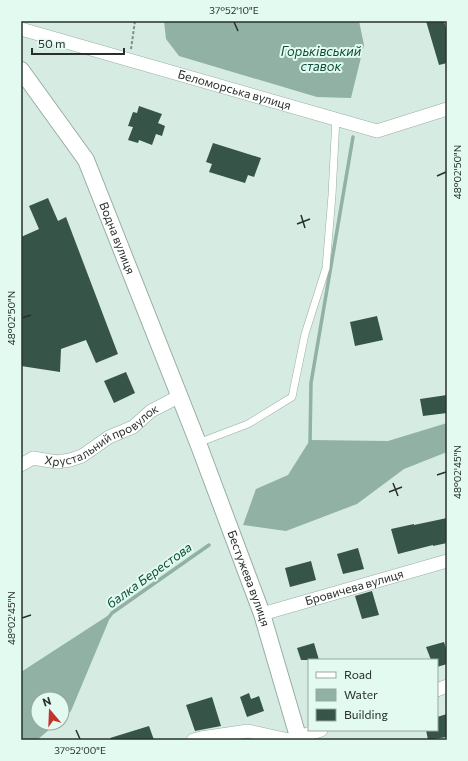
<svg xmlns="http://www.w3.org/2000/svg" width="468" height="761" font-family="Commissioner,sans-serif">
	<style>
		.water { fill: #90b1a3 }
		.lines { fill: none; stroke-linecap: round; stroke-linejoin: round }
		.stream { stroke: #90b1a3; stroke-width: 3.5 }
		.building { fill: #365448 }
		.service-casing { stroke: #98ada4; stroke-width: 8 }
		.minor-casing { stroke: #98ada4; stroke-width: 14 }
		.tertiary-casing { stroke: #98ada4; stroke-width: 18 }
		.path { stroke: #7e8e87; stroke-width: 2; stroke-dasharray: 3 2; stroke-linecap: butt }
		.service { stroke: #fff; stroke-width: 7 }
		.minor { stroke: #fff; stroke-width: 13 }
		.tertiary { stroke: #fff; stroke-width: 16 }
		.ticks { fill: none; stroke: #27302c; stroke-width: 1.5 }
		.labels { text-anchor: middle; stroke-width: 4; stroke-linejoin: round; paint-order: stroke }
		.street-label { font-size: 12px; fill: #27302c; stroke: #e3faf0 }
		.water-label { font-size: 13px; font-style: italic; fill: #0d4e3c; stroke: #e3faf0 }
		.neatline { fill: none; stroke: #27302c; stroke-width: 1.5 }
		.ticks-label { font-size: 10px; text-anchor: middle; fill: #27302c }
	</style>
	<rect width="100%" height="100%" fill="#d6ece3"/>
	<!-- water -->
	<path class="water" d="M 164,21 L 359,21 L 364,45 L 351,98 L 317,97 L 179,56 L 166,39 Z
		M 447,423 L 447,452 L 404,469 L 357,504 L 286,531 L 243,525 L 256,489 L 288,475 L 310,440 L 388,441 Z
		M 112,613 L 71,711 L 62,719 L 62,699 L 38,699 L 38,723 L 57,723 L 37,740 L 21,740 L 21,672 Z"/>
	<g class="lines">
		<!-- stream -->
		<path class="stream" d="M 310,443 L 311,383 L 353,137
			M 109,617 L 112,613 L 209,545"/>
	</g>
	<!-- building -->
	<path class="building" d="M 426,21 L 444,21 L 447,32 L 447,63 L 439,65 Z
		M 139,106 L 162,114 L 158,123 L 165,126 L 162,136 L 156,134 L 152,145 L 139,140 L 138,143 L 128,140 L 133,127 L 128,126 L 133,112 L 137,113 Z
		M 213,143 L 261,158 L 254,177 L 248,175 L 245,183 L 209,172 L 212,164 L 206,162 Z
		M 48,198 L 58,221 L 66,217 L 118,354 L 96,363 L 86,340 L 61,349 L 60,372 L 21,366 L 21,237 L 39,229 L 29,206 Z
		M 377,316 L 383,340 L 355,346 L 350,322 Z
		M 126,372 L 135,393 L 114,403 L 104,381 Z
		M 447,395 L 447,413 L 423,416 L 420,399 Z
		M 447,518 L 447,543 L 433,546 L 433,545 L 398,554 L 391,529 L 414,524 L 414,525 Z
		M 358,548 L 364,569 L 343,574 L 337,554 Z
		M 311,561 L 316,580 L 290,587 L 285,568 Z
		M 372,591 L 379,615 L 362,619 L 355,596 Z
		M 444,642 L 447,652 L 447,664 L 437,667 L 437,660 L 431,660 L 426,647 Z
		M 314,643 L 319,660 L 301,660 L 297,648 Z
		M 249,693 L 251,699 L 259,696 L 264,711 L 247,717 L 240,697 Z
		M 212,697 L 221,726 L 195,731 L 186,705 Z
		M 447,714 L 447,737 L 428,740 L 426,730 L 437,730 L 437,717 Z
		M 149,726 L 154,740 L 111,740 L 110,738 Z"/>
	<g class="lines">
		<defs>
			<path id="service" d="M 198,443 L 248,424 L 292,397 L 305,334 L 326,268 L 332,195 L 336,118"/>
			<g id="minor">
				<path id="s1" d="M 21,29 L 377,131 L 447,109"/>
				<path id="s2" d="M 21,465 L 33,458 L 57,462 L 70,460 L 82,456 L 109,437 L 133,427 L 151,411 L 180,396"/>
				<path id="s3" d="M 262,614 L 447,561"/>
				<path d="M 437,690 L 447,686"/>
				<path d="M 193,740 L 201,738 L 248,731 L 289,740 L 321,730"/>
			</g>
			<g id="tertiary">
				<path id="s4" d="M 21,70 L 86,160 L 198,443 L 262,614 L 299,740"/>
			</g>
		</defs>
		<!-- service casing -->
		<use href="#service" class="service-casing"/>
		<!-- minor casing -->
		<use href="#minor" class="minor-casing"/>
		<!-- tertiary casing -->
		<use href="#tertiary" class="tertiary-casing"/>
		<!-- path -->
		<path class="path" d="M 131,49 L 135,21"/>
		<!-- service -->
		<use href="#service" class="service"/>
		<!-- minor -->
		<use href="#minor" class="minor"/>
		<!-- tertiary -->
		<use href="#tertiary" class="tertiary"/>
	</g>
	<!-- ticks -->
	<path class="ticks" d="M 234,22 L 238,31M 437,176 L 446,172M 301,215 L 305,228M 297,224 L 310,219M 22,318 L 31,315M 437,475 L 446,472M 393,483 L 398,496M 389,492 L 402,487M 22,618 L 31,615M 76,730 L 80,739"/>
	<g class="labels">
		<!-- street labels -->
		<g class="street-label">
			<text dy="4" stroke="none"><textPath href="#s1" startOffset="222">Беломорська вулиця</textPath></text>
			<text dy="4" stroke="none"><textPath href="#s4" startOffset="195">Водна вулиця</textPath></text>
			<text dy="4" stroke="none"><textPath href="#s2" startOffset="90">Хрустальний провулок</textPath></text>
			<text dy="4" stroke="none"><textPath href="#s4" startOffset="560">Бестужева вулиця</textPath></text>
			<text dy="4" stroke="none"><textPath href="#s3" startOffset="96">Бровичева вулиця</textPath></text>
		</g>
		<!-- water labels -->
		<g class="water-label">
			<text x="321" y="56">Горьківський<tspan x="321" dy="15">ставок</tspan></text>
			<text transform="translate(149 575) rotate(-36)" y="5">балка Берестова</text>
		</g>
	</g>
	<!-- border -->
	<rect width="468" height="761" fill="none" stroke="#e3faf0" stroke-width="44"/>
	<!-- legend -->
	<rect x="308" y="659" width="130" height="72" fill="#e3faf0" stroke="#98a9a2"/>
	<rect x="316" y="672" width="20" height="6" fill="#ffffff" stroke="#98a9a2"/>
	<text x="344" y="679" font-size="12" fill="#27302c">Road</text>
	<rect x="316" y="689" width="20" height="12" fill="#90b1a3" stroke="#98a9a2"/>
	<text x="344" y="699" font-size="12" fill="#27302c">Water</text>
	<rect x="316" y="709" width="20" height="12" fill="#365448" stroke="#98a9a2"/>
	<text x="344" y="719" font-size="12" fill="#27302c">Building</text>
	<!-- north arrow -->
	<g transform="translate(50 711) rotate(341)"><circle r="19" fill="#e3faf0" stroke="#98a9a2"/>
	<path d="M0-3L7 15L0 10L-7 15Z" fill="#c2342c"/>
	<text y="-6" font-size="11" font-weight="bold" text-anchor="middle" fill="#27302c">N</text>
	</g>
	<!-- scale -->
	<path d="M32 48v6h92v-6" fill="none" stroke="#27302c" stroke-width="2"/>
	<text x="38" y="48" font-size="12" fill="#27302c" stroke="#e3faf0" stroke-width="3" paint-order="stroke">50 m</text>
	<rect x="22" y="22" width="424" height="717" class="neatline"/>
	<g class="ticks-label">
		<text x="234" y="14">37°52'10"E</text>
		<text transform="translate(457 172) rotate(-90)" y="4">48°02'50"N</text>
		<text transform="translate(11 318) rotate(-90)" y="4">48°02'50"N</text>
		<text transform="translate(457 472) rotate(-90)" y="4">48°02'45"N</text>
		<text transform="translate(11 618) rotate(-90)" y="4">48°02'45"N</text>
		<text x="80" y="754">37°52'00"E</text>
	</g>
</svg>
